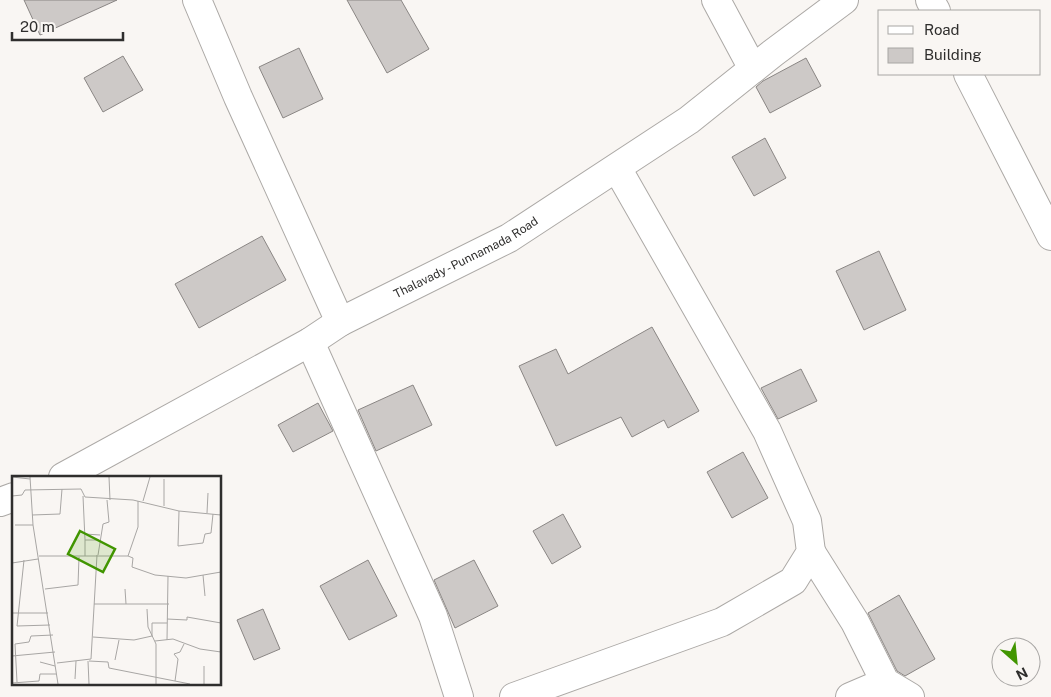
<svg xmlns="http://www.w3.org/2000/svg" width="1051" height="697" font-family="'Public Sans',sans-serif">
	<style>
		.building { fill: #cdc9c7; stroke: #8a8684 }
		.lines { fill: none; stroke-linecap: round; stroke-linejoin: round }
		.minor-casing { stroke: #aca9a6; stroke-width: 30 }
		.minor { stroke: #fff; stroke-width: 28 }
		.labels { text-anchor: middle; stroke-width: 5; stroke-linejoin: round; paint-order: stroke }
		.street-label { font-size: 12px; fill: #2f2e2d; stroke: #f9f6f3 }
		.inset-road { fill: none; stroke: #a8a6a4; stroke-width: 1 }
		.view { fill: #419500; fill-opacity: 0.15; stroke: #419500; stroke-width: 2.5 }
		.inset-edge { fill: none; stroke: #2f2e2d; stroke-width: 2.5 }
	</style>
	<rect width="100%" height="100%" fill="#f9f6f3"/>
	<!-- building -->
	<path class="building" d="M 24,0 L 117,0 L 40,35 Z
		M 347,0 L 401,0 L 429,49 L 387,73 Z
		M 299,48 L 323,99 L 283,118 L 259,67 Z
		M 123,56 L 143,90 L 103,112 L 84,78 Z
		M 806,58 L 821,86 L 770,113 L 756,87 L 763,81 Z
		M 765,138 L 786,178 L 754,196 L 732,157 Z
		M 262,236 L 286,280 L 199,328 L 175,284 Z
		M 879,251 L 906,310 L 864,330 L 836,271 Z
		M 652,327 L 699,411 L 668,428 L 664,420 L 632,437 L 621,417 L 556,446 L 519,366 L 556,349 L 568,374 Z
		M 801,369 L 817,401 L 778,419 L 761,388 Z
		M 413,385 L 432,425 L 376,451 L 358,410 Z
		M 318,403 L 333,431 L 293,452 L 278,425 Z
		M 743,452 L 768,498 L 732,518 L 707,472 Z
		M 563,514 L 581,547 L 552,564 L 533,531 Z
		M 368,560 L 397,616 L 349,640 L 320,586 Z
		M 474,560 L 498,606 L 455,628 L 434,580 Z
		M 899,595 L 935,659 L 905,676 L 897,671 L 868,613 Z
		M 263,609 L 280,649 L 254,660 L 237,620 Z"/>
	<g class="lines">
		<defs>
			<g id="minor">
				<path d="M 197,0 L 238,97 L 340,322"/>
				<path d="M 716,0 L 753,69"/>
				<path d="M 930,0 L 936,11"/>
				<path d="M 968,74 L 1051,236"/>
				<path d="M 310,342 L 433,616 L 459,697"/>
				<path id="s1" d="M 63,477 L 310,342 L 340,322 L 509,238 L 689,120 L 773,53 L 844,0"/>
				<path d="M 0,502 L 14,497"/>
				<path d="M 811,552 L 855,622 L 885,682 L 910,697"/>
				<path d="M 514,697 L 722,622 L 793,581 L 811,552 L 807,521 L 767,431 L 617,168"/>
				<path d="M 850,697 L 885,682"/>
			</g>
		</defs>
		<!-- minor casing -->
		<use href="#minor" class="minor-casing"/>
		<!-- minor -->
		<use href="#minor" class="minor"/>
	</g>
	<g class="labels">
		<!-- street labels -->
		<g class="street-label">
			<text dy="4" stroke="none"><textPath href="#s1" startOffset="459">Thalavady - Punnamada Road</textPath></text>
		</g>
	</g>
	<!-- overview -->
	<g transform="translate(12 476)">
		<rect width="209" height="209" fill="#f9f6f3"/>
		<path class="inset-road" d="M 0,1 L 18,3M 18,1 L 21,49 L 46,208M 97,1 L 98,24M 0,20 L 10,19 L 13,14 L 69,13 L 73,21 L 121,24 L 167,35 L 209,39M 71,20 L 73,64M 131,25 L 138,1M 152,30 L 152,3M 167,35 L 166,70 L 191,67 L 193,58 L 199,57 L 201,38M 195,37 L 196,17M 20,39 L 48,38 L 50,13M 3,49 L 21,49M 73,58 L 88,59M 86,79 L 91,48 L 97,46 L 95,24M 27,80 L 116,80 L 121,82 L 120,91 L 143,99 L 174,102 L 209,96M 73,80 L 73,64 L 87,64M 116,80 L 126,51 L 126,25M 12,84 L 5,150 L 38,149M 0,87 L 26,83M 191,99 L 193,120M 33,113 L 66,109 L 67,81M 113,113 L 114,128M 82,128 L 157,128M 135,133 L 136,151 L 144,168 L 144,208M 0,137 L 36,137M 155,143 L 175,144 L 175,141 L 209,147M 81,161 L 122,164 L 140,160 L 140,147 L 155,147M 155,164 L 156,100M 143,165 L 161,163 L 188,173 L 209,176M 0,180 L 43,176M 103,184 L 107,164M 76,185 L 77,208M 77,185 L 96,186 L 97,192 L 178,208M 28,186 L 43,190M 45,187 L 79,183 L 85,79M 63,203 L 64,185M 163,205 L 166,183 L 162,178 L 168,176 L 172,168M 5,206 L 3,168 L 17,166 L 19,160 L 41,159M 0,207 L 27,205 L 28,198 L 44,198M 192,208 L 192,190"/>
		<path class="view" d="M 68,55 L 103,73 L 91,96 L 56,78 Z"/>
		<rect width="209" height="209" class="inset-edge"/>
	</g>
	<!-- legend -->
	<rect x="878" y="10" width="162" height="65" fill="#f9f6f3" stroke="#a8a6a4"/>
	<rect x="888" y="26" width="25" height="8" fill="#ffffff" stroke="#a8a6a4"/>
	<text x="924" y="35" font-size="15" fill="#2f2e2d">Road</text>
	<rect x="888" y="48" width="25" height="15" fill="#cdc9c7" stroke="#a8a6a4"/>
	<text x="924" y="60" font-size="15" fill="#2f2e2d">Building</text>
	<!-- north arrow -->
	<g transform="translate(1016 662) rotate(153)"><circle r="24" fill="#f9f6f3" stroke="#a8a6a4"/>
	<path d="M0-4L9 19L0 12L-9 19Z" fill="#419500"/>
	<text y="-8" font-size="14" font-weight="bold" text-anchor="middle" fill="#2f2e2d">N</text>
	</g>
	<!-- scale -->
	<path d="M12 32v8h111v-8" fill="none" stroke="#2f2e2d" stroke-width="2.5"/>
	<text x="20" y="32" font-size="15" fill="#2f2e2d" stroke="#f9f6f3" stroke-width="4" paint-order="stroke">20 m</text>
</svg>
